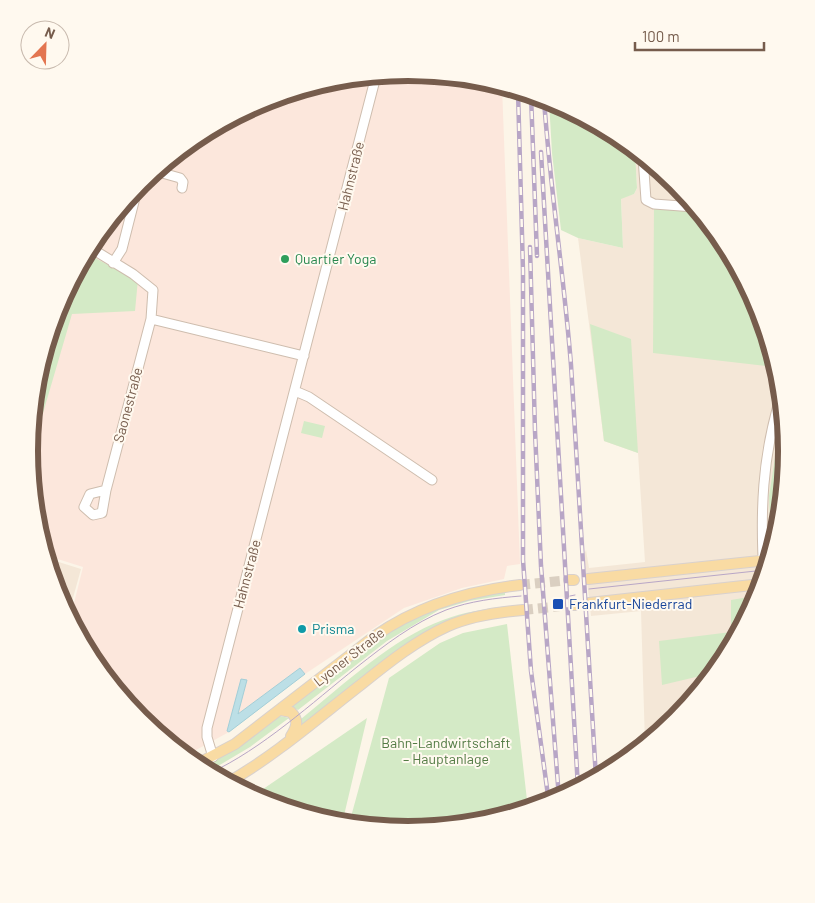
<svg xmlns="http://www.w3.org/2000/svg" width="815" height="903" font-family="Barlow,sans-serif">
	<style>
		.residential { fill: #f4e7d7 }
		.commercial { fill: #fce7dc }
		.green { fill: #d4eac6 }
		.water { fill: #bcdfe6; stroke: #a3ced7 }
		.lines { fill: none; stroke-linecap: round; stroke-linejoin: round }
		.major-tunnel { stroke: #dacfc1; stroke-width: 10; stroke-dasharray: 10 5; stroke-linecap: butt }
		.minor-casing { stroke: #cebdae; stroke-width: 11 }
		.major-casing { stroke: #d9d1cd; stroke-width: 12 }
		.minor { stroke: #fff; stroke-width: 9 }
		.major { stroke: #f9dba3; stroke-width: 10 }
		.tram { stroke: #b8a6c6; stroke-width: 1 }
		.rail-casing { stroke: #b8a6c6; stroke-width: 4.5 }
		.rail { stroke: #fff9ef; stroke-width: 2.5; stroke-dasharray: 8; stroke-linecap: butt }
		.leisure-dot { fill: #2e9e5b; stroke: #fff9ef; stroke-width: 2 }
		.transit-dot { fill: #1a4fb4; stroke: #fff9ef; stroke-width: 2 }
		.culture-dot { fill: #0f9aa8; stroke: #fff9ef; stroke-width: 2 }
		.labels { text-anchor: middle; stroke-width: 4; stroke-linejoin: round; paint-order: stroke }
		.street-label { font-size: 14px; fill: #765c4c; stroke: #fff9ef }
		.leisure-label { font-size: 14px; fill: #27864d; stroke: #fff9ef; text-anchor: start }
		.transit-label { font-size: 14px; fill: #164399; stroke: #fff9ef; text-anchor: start }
		.culture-label { font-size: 14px; fill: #0d838f; stroke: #fff9ef; text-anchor: start }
		.park-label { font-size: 14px; fill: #537b44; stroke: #fff9ef }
		.rim { fill: none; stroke: #765c4c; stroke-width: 6 }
	</style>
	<rect width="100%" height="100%" fill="#fcf5e8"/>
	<!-- residential -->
	<path class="residential" d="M 635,151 L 676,184 L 723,241 L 758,307 L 779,378 L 786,452 L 779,526 L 757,597 L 722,662 L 675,720 L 645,744 L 641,611 L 591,616 L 584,555 L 586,550 L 589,568 L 645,562 L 638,453 L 604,441 L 578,238 L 623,248 L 621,198 L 634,194 L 637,188 Z
		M 46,558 L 81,569 L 68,616 L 57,596 Z"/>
	<!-- commercial -->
	<path class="commercial" d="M 408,73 L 482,80 L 502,86 L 520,564 L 507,566 L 504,579 L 462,588 L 404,608 L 305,674 L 229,732 L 185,756 L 139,719 L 92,662 L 70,619 L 83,567 L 45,555 L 36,525 L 30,463 L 31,458 L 29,457 L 29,451 L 36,377 L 58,306 L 93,241 L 140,183 L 197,136 L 263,101 L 334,80 Z"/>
	<!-- green -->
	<path class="green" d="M 549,101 L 618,137 L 635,151 L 637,188 L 634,194 L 621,199 L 623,248 L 578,238 L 561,230 L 552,153 Z
		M 654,204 L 697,210 L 723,241 L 758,307 L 776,367 L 653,353 Z
		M 86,253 L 110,266 L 138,279 L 135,311 L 72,314 L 31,454 L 29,453 L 36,377 L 58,306 Z
		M 590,324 L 631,339 L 638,453 L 604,441 Z
		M 782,413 L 786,452 L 779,526 L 773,546 L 771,544 L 769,496 Z
		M 304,421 L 325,426 L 322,438 L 301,433 Z
		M 505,591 L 505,595 L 469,601 L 439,610 L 387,641 L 298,710 L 292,707 C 319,684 347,660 376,640 C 415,614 459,600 505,591 Z
		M 755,596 L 756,600 L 722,662 L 713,673 L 662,685 L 659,641 L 731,632 L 731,600 Z
		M 507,606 L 508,610 L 455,619 L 298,729 L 302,722 L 301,719 C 343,685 393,638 443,620 C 464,612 485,609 507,606 Z
		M 507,624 L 528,809 L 481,823 L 407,830 L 349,824 L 389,678 L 440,643 L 463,633 Z
		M 280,716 L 289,718 L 250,747 L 208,772 L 200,768 C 230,755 255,736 280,716 Z
		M 367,718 L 342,824 L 333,823 L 262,801 L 253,796 Z"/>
	<!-- water -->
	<path class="water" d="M 300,668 L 305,674 L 229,732 L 227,731 L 241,679 L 247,680 L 238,714 Z"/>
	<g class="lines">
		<!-- major-tunnel -->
		<path class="major-tunnel" d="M 520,585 L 569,580
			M 523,610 L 571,605"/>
		<defs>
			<path id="minor" d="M 643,157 L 646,200 L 654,204 L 694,207
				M 155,171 L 180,178 L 183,182 L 182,188
				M 89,247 L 133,274 L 153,290 L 151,319 L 304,356
				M 113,263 L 122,249 L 138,186
				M 295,391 L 309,397 L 432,480
				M 106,490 L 151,319
				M 106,490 L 102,513 L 93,515 L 84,507 L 90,494 Z
				M 764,576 C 760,513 762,456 781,396
				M 213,757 L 207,737 L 207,728 L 376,76"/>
			<path id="major" d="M 588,579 L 768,560
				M 569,580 L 574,580
				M 589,603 L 761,584
				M 571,605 L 576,605
				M 281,710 L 291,712 C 299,720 297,727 291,736
				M 195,765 L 235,744 L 375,636 C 418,606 468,591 520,585
				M 227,783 C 276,755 319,717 363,683 C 389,662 417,640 448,626 C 471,616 498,612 523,610"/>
		</defs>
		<!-- minor casing -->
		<use href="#minor" class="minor-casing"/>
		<!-- major casing -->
		<use href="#major" class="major-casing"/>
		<!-- minor -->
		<use href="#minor" class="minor"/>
		<!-- major -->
		<use href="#major" class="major"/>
		<!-- tram -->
		<path class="tram" d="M 589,589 L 765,570
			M 570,596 L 575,595
			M 210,773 C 262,749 312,703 357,667 C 385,645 413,623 446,610 C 470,601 496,598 521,596"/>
		<defs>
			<path id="rail" d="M 518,91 L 523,271 L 523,560 L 531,671 L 549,803
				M 531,95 L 537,256
				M 544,99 C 550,188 564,276 571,365 L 596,778
				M 541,152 L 578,788
				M 530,247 L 535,431 L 541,566 L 559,798"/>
		</defs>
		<!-- rail casing -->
		<use href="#rail" class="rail-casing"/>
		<!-- rail -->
		<use href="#rail" class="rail"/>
	</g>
	<!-- markers -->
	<circle class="leisure-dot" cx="285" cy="259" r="5"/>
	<rect class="transit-dot" x="552" y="598" width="12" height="12" rx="2.5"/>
	<circle class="culture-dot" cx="302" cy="629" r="5"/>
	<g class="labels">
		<!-- street labels -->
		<g class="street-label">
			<text transform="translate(351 176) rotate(-76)" y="5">Hahnstraße</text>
			<text transform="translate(128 405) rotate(-75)" y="5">Saonestraße</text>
			<text transform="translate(247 574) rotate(-75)" y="5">Hahnstraße</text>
			<text transform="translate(349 657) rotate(-38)" y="5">Lyoner Straße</text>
		</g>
		<!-- leisure labels -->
		<g class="leisure-label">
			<text x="295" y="264">Quartier Yoga</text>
		</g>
		<!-- transit labels -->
		<g class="transit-label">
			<text x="569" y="609">Frankfurt-Niederrad</text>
		</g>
		<!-- culture labels -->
		<g class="culture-label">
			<text x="312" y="634">Prisma</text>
		</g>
		<!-- park labels -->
		<g class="park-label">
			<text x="446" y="748">Bahn-Landwirtschaft<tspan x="446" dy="16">– Hauptanlage</tspan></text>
		</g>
	</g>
	<!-- crop -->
	<path d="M0 0H815V903H0ZM38 451a370 370 0 1 1 740 0a370 370 0 1 1-740 0Z" fill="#fff9ef" fill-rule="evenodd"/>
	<path class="rim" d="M38 451a370 370 0 1 1 740 0a370 370 0 1 1-740 0Z"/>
	<!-- north arrow -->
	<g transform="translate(45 45) rotate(23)"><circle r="24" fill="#fff9ef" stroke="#c8baae"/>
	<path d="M0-4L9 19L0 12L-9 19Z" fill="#e37550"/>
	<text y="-8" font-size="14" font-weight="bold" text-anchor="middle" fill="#765c4c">N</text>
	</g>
	<!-- scale -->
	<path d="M635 42v8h129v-8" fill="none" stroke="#765c4c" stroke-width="2.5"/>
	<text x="642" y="42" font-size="15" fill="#765c4c" stroke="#fff9ef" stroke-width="4" paint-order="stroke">100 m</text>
</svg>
